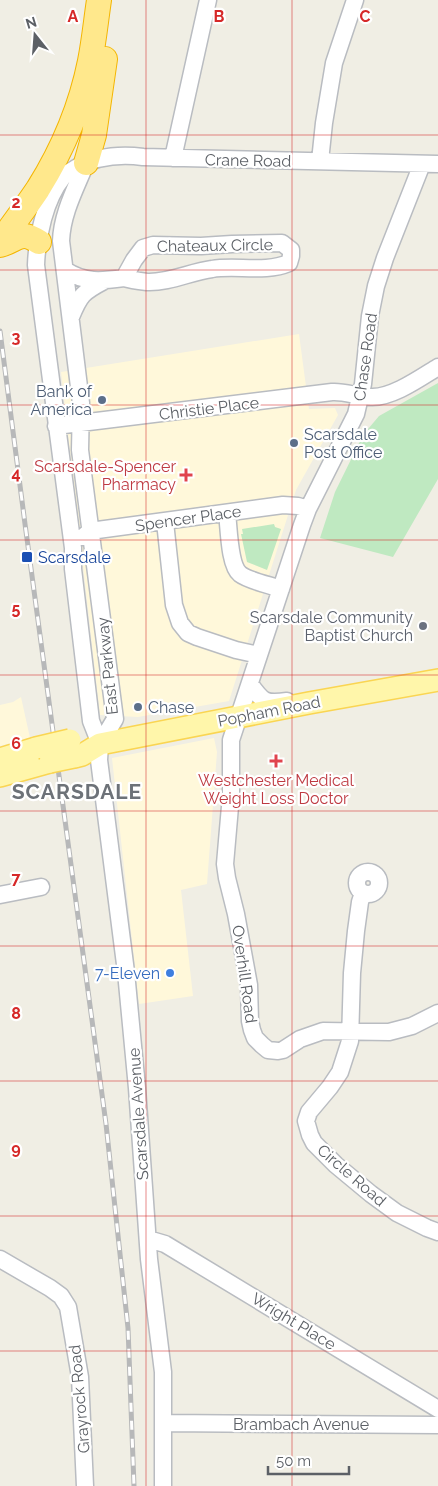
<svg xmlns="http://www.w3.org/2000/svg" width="438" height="1486" font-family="Raleway,sans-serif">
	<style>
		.commercial { fill: #fff8da }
		.green { fill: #bfe9c1 }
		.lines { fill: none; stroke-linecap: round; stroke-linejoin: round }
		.minor-casing { stroke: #b9bcc1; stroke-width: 19 }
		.major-casing { stroke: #fad552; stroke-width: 24 }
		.highway-casing { stroke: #f4b500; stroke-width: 26 }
		.minor { stroke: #fff; stroke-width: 16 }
		.major { stroke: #fff6aa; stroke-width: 21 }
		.highway { stroke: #ffe88c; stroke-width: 24 }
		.rail-casing { stroke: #b7b8b9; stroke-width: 5 }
		.rail { stroke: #fff; stroke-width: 3; stroke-dasharray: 9; stroke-linecap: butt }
		.major-bridge-casing { stroke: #fad552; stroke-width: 24; stroke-linecap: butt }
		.major-bridge { stroke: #fff6aa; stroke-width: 21 }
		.grid { fill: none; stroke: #d62828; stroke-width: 1; stroke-opacity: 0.55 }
		.service-dot { fill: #5c6f8a; stroke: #fff; stroke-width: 2 }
		.health-dot { fill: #e0444e; stroke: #fff; stroke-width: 2 }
		.transit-dot { fill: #1a4fb4; stroke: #fff; stroke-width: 2 }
		.worship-dot { fill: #6b7280; stroke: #fff; stroke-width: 2 }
		.shop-dot { fill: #3f7fe0; stroke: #fff; stroke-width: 2 }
		.labels { text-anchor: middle; stroke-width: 4.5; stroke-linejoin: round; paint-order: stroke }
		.street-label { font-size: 16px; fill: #5c6066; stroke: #fff }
		.service-label { font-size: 16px; fill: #4e5e75; stroke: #fff; text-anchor: start }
		.health-label { font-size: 16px; fill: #be3a42; stroke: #fff; text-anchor: end }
		.transit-label { font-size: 16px; fill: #164399; stroke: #fff; text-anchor: start }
		.worship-label { font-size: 16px; fill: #5b616d; stroke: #fff; text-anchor: end }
		.shop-label { font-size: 16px; fill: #366cbe; stroke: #fff; text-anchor: end }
		.district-label { font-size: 21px; font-weight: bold; letter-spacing: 1px; fill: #6d7278; stroke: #fff }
		.grid-label { font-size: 16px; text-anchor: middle; font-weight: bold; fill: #d62828; stroke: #fff; stroke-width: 4.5; stroke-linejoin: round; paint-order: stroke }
	</style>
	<rect width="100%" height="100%" fill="#f0eee4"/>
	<!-- commercial -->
	<path class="commercial" d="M 299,334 L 309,409 L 335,408 L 338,415 L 296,490 L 229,701 L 138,717 L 100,715 L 61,372 Z
		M 21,697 L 30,738 L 0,746 L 0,705 L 13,702 Z
		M 214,738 L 217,752 L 207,884 L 181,890 L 193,996 L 139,1004 L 112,758 Z"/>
	<!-- green -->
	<path class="green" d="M 438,383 L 438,479 L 393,557 L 320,538 L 335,492 L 363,435 L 379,416 Z
		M 274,524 L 275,527 L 281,529 L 267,570 L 247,562 L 241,534 L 243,534 L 242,529 Z"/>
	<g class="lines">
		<defs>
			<path id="minor" d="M 173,158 L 208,0
				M 320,161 L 324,123 L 334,63 L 355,0
				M 86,163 C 76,188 62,213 61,241 L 81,403 L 80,450 L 115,719 L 100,744 L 99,760 L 126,972 L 137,1088 L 149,1259 L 163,1372 L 163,1486
				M 422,164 L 385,258 L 376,286 L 370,316 L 363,384 L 356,414 L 308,509 L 302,525 L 231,740 L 231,795 L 225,864 L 227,878 L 236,914 L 249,985 L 250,1021 L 252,1030 L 255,1038 L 262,1045 L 268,1050 L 278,1051 L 283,1050 L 300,1039 L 323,1031 L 389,1032 L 412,1026 L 438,1013
				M 282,243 L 291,250 L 291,256 L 289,263 C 265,273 236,265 212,269 C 190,272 169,283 147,282 C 139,281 131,280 124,278 L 134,260 L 143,248 L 153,245 L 201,246 L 232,244 Z
				M 65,270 C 85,283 101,281 124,278
				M 71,317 C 80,295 83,292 104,281
				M 56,426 L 332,392 C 345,391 358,397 371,397 C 392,398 420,378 438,367
				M 227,513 C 229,528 229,565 240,574 C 249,581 270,585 281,589
				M 165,522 L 174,605 L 180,623 L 188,633 L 197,637 L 236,650 L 259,655
				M 83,537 L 90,531 L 283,505 L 298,506 L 308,509
				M 250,684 C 263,702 265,704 287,701
				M 100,744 L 91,721 L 73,569 L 73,548 L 36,265 C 37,237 45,199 63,177 C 66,173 72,171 76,168 C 97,156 119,154 143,157 L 438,164
				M357 883a11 11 0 1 1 22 0a11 11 0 1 1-22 0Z
				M 363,893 L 360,902 L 356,931 L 352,973 L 350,1041 L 340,1072 L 330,1087 L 309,1112 L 306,1121 L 310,1135 L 314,1143 L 336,1165 L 371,1194 L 397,1213 L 427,1228 L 438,1232
				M 0,895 L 41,887
				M 148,1239 L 165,1244 L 438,1409
				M 0,1259 L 50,1288 L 61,1296 L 68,1307 L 80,1377 L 85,1486
				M 164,1423 L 438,1425"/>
			<path id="major" d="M 74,757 L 82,755 L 100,744 L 309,703 L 438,680
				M 0,759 L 36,748
				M 0,776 L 50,762"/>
			<path id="highway" d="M 86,163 L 94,135 L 105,59
				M 0,242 C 13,224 26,207 38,189 C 63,149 81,106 90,61 C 94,41 96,20 99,0
				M 0,245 C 18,240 20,229 39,242"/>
		</defs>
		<!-- minor casing -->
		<use href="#minor" class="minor-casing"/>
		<!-- major casing -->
		<use href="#major" class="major-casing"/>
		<!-- highway casing -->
		<use href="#highway" class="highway-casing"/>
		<!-- minor -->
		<use href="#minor" class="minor"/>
		<!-- major -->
		<use href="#major" class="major"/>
		<!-- highway -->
		<use href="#highway" class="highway"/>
		<defs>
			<path id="rail" d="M 0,331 L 25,524 L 106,1124 L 128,1328 L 134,1486"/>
		</defs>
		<!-- rail casing -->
		<use href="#rail" class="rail-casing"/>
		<!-- rail -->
		<use href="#rail" class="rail"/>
		<defs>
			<path id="major-bridge" d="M 36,748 L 70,740
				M 50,762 L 74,757"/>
		</defs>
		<!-- major-bridge casing -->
		<use href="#major-bridge" class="major-bridge-casing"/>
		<!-- major-bridge -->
		<use href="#major-bridge" class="major-bridge"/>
	</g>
	<!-- grid -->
	<path class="grid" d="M 146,0 L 146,1486M 292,0 L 292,1486M 0,135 L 438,135M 0,270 L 438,270M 0,405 L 438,405M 0,540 L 438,540M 0,675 L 438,675M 0,811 L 438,811M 0,946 L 438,946M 0,1081 L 438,1081M 0,1216 L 438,1216M 0,1351 L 438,1351"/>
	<!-- markers -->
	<g class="service-dot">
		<circle cx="102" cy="400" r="5"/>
		<circle cx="294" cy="443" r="5"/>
		<circle cx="138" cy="707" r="5"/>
	</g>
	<g class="health-dot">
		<path d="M183.5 467.5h5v5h5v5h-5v5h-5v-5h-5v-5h5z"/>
		<path d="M273.5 753.5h5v5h5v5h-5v5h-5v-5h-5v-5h5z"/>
	</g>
	<rect class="transit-dot" x="21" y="551" width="12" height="12" rx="2.5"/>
	<circle class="worship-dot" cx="423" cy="626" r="5"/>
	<circle class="shop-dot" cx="170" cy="973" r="5"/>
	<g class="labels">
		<!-- street labels -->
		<g class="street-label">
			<text transform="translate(248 160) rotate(1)" y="6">Crane Road</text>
			<text transform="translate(215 245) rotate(-1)" y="6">Chateaux Circle</text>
			<text transform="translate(365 357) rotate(-82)" y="6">Chase Road</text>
			<text transform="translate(209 408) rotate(-7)" y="6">Christie Place</text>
			<text transform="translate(188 518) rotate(-8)" y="6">Spencer Place</text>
			<text transform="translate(107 666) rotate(-96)" y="6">East Parkway</text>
			<text transform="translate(269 711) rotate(-11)" y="6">Popham Road</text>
			<text transform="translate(245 974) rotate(82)" y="6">Overhill Road</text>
			<text transform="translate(138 1114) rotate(-94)" y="6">Scarsdale Avenue</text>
			<text transform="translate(352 1175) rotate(41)" y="6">Circle Road</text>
			<text transform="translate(294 1321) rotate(31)" y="6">Wright Place</text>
			<text transform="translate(79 1399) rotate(-95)" y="6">Grayrock Road</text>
			<text x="301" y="1430">Brambach Avenue</text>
		</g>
		<!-- service labels -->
		<g class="service-label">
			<text x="92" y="397" text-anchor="end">Bank of<tspan x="92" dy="18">America</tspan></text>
			<text x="304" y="440">Scarsdale<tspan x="304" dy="18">Post Office</tspan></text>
			<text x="148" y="713">Chase</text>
		</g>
		<!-- health labels -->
		<g class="health-label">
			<text x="176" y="472">Scarsdale-Spencer<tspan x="176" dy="18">Pharmacy</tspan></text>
			<text x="276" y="786" text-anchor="middle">Westchester Medical<tspan x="276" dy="18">Weight Loss Doctor</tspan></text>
		</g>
		<!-- transit labels -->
		<g class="transit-label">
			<text x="38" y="563">Scarsdale</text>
		</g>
		<!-- worship labels -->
		<g class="worship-label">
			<text x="413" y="623">Scarsdale Community<tspan x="413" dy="18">Baptist Church</tspan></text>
		</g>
		<!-- shop labels -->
		<g class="shop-label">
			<text x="160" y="979">7-Eleven</text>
		</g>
		<!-- district labels -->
		<g class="district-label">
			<text x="77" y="799">SCARSDALE</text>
		</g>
	</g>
	<g class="grid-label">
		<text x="73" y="22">A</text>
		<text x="219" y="22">B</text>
		<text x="365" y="22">C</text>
		<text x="16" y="208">2</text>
		<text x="16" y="343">3</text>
		<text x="16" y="479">4</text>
		<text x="16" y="614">5</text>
		<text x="16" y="749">6</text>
		<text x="16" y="884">7</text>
		<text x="16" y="1019">8</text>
		<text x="16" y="1154">9</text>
	</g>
	<!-- north arrow -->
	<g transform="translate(35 35) rotate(343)" stroke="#ffffff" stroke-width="4" paint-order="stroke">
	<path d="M0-4L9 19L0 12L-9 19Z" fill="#5c6066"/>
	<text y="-8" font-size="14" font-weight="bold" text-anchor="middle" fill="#5c6066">N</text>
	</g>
	<!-- scale -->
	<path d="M268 1466v8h81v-8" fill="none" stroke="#5c6066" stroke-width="2.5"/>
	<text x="276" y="1466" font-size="15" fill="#5c6066" stroke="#ffffff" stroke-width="4" paint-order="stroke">50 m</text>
</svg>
